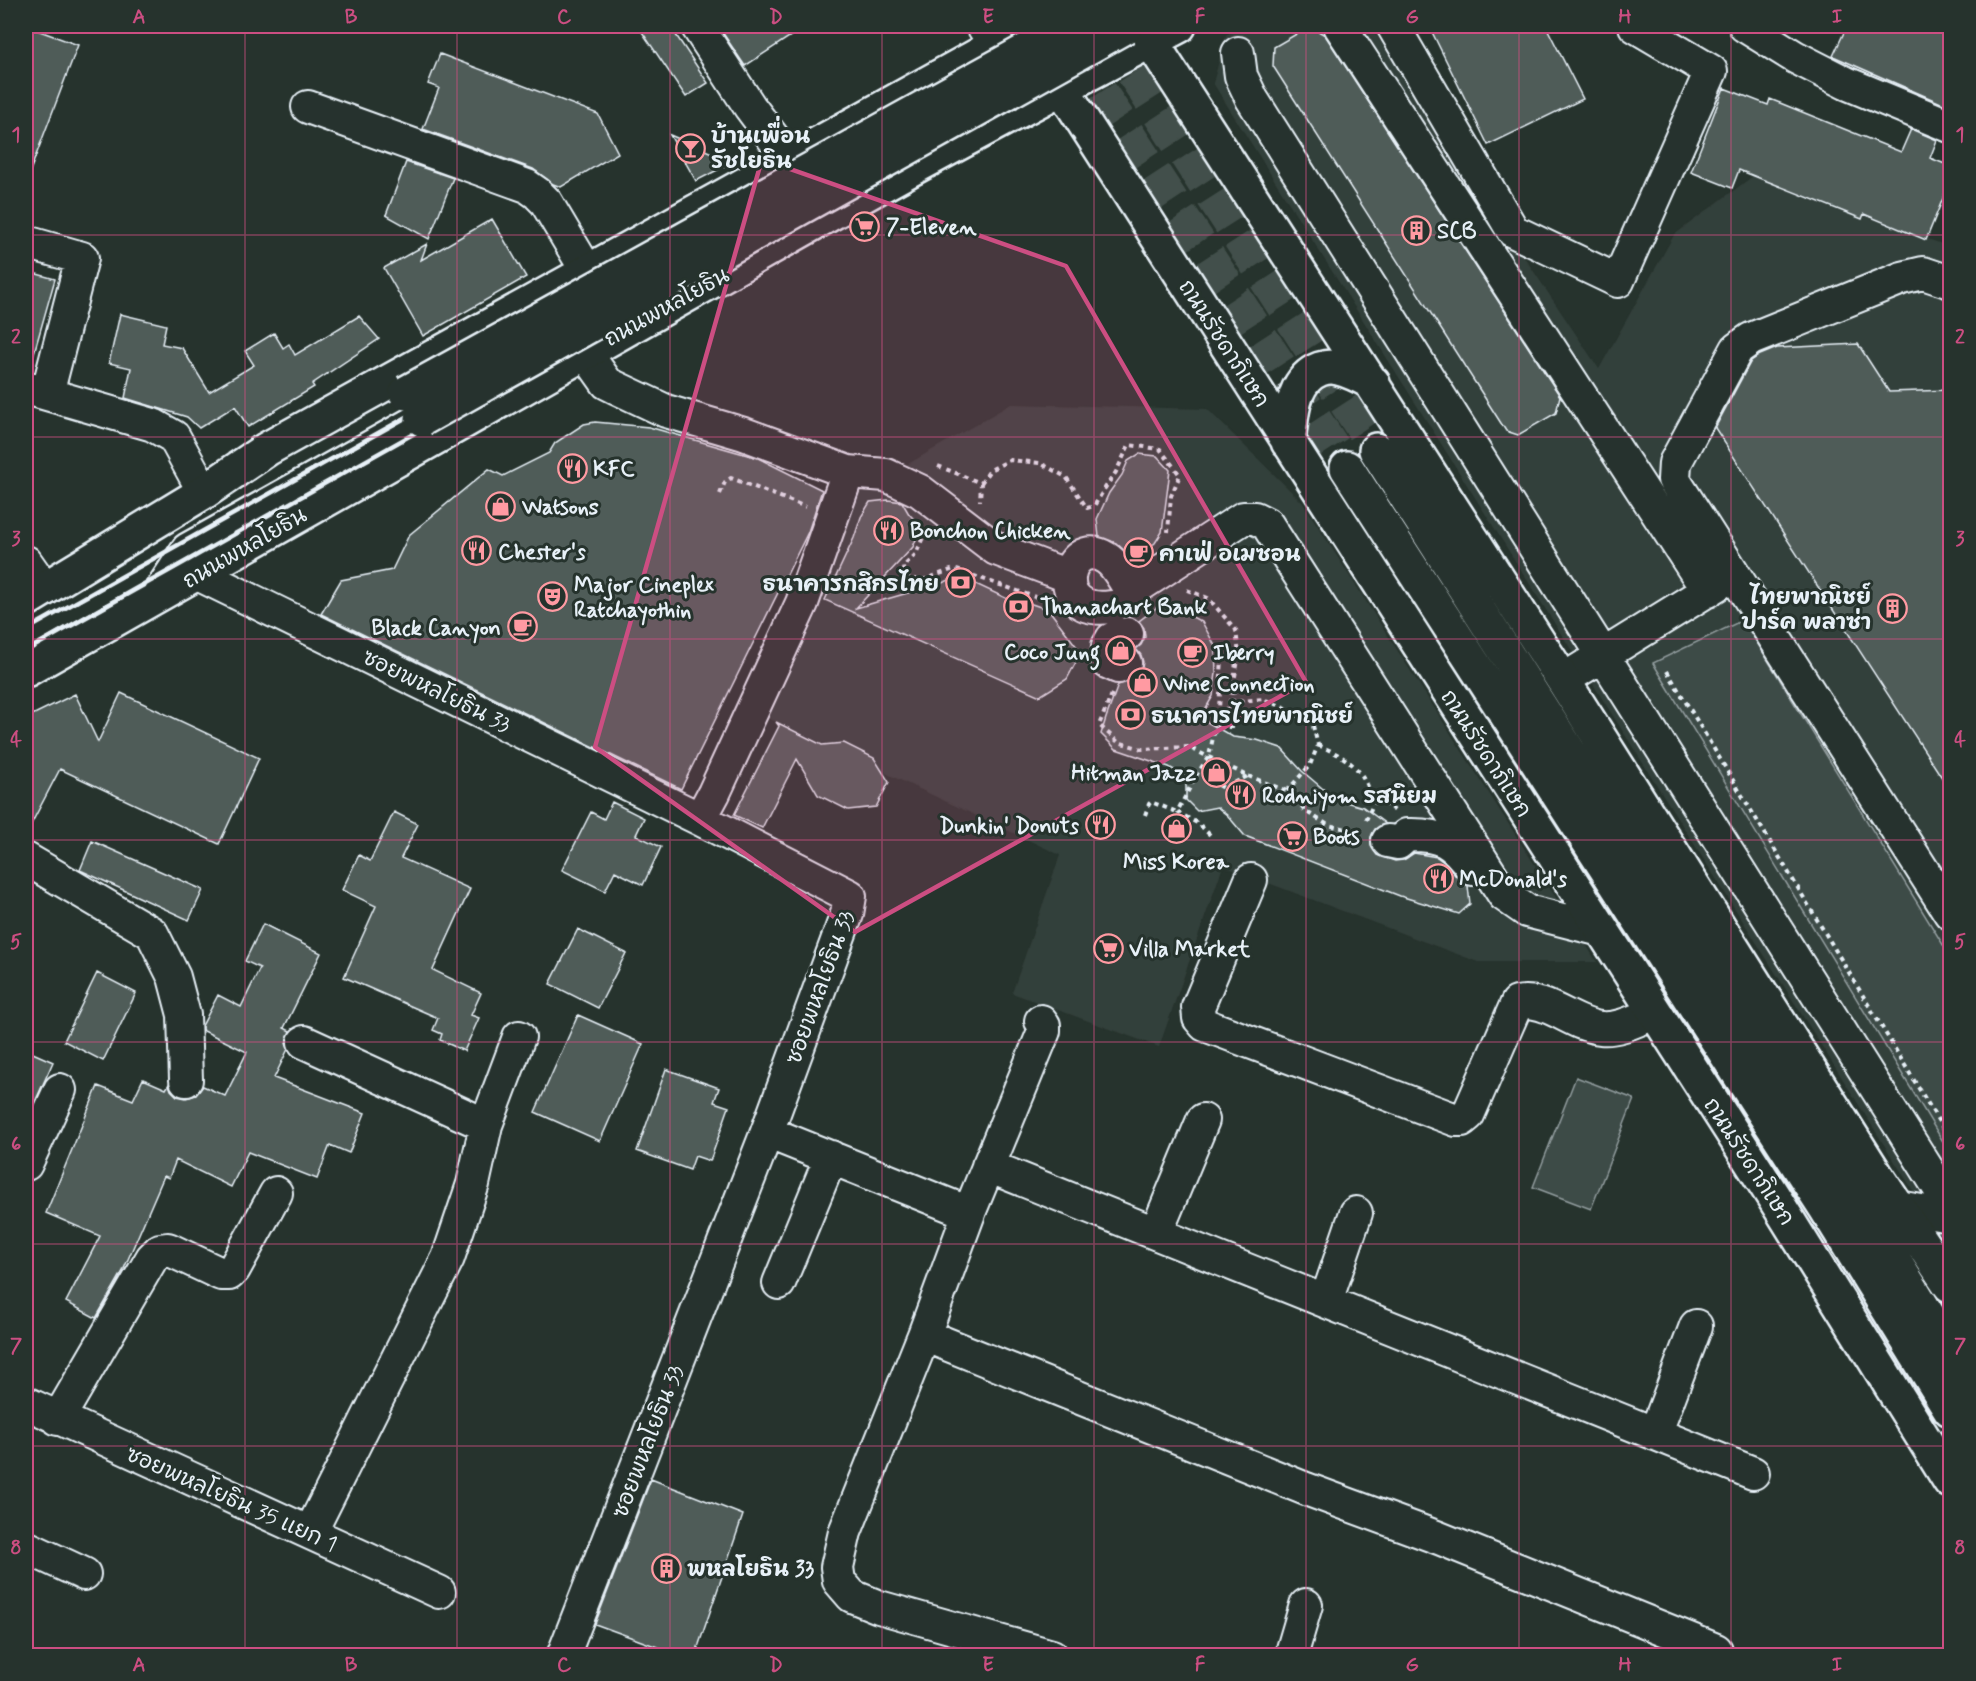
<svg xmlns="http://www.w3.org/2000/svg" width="1976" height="1681" font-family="Mynerve,'Playpen Sans Thai',sans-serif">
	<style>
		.built { fill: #333f3a }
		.green { fill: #3e4b47; stroke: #939ea0; stroke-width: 1.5 }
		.building { fill: #505c59; stroke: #e8f1f8; stroke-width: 1.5 }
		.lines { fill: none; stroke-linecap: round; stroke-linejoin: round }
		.major-tunnel { stroke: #43504b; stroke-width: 33; stroke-dasharray: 33 16; stroke-linecap: butt }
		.minor-casing { stroke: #e8f1f8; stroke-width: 36 }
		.major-casing { stroke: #e8f1f8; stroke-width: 38 }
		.path { stroke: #e8f1f8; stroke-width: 4; stroke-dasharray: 4.5 4.5; stroke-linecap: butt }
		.minor { stroke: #26332d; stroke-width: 32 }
		.major { stroke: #26332d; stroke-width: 33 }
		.rail { stroke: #e8f1f8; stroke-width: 4.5 }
		.major-bridge-casing { stroke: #e8f1f8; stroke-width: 38; stroke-linecap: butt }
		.major-bridge { stroke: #26332d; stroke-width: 33 }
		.marked { fill: #cc4e82; fill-opacity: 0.2; stroke: #cc4e82; stroke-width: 4.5; stroke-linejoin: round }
		.grid { fill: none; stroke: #cc4e82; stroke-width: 1.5; stroke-opacity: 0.55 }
		.labels { text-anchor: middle; stroke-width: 6; stroke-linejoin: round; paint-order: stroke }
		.poi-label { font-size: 22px; font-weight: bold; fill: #e8f1f8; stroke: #26332d; text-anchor: start }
		.street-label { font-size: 22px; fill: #e8f1f8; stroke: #26332d }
		.neatline { fill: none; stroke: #cc4e82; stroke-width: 2 }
		.grid-label { font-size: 20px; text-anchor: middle; font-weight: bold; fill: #cc4e82 }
	</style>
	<rect width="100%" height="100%" fill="#26332d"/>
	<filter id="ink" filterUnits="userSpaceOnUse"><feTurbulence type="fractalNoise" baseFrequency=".0167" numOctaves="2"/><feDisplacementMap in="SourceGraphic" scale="12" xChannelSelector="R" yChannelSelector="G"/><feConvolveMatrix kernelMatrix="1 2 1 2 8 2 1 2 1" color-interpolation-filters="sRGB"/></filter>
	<g filter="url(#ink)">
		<!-- built -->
		<path class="built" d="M 1243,26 L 1370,26 L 1599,369 L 1674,235 L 1753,176 L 1950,247 L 1950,1249 L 1213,83 L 1226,35 Z
			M 1011,404 L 1207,409 L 1303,503 L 1597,962 L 1478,962 L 1223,866 L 1159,1047 L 1012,993 L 1060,855 L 755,712 L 812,589 L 860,492 Z"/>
		<!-- green -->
		<path class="green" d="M 1743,620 L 1950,956 L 1950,1153 L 1653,663 Z
			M 1576,1077 L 1634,1099 L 1591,1209 L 1533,1187 Z"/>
		<!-- building -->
		<path class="building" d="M 26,26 L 78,45 L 27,179 L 26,179 Z
			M 638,26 L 670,26 L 708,83 L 686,97 Z
			M 718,26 L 806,26 L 745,66 Z
			M 1310,26 L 1325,35 L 1560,396 L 1556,413 L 1518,435 L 1506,431 L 1273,66 L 1274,47 Z
			M 1429,26 L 1546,26 L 1583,99 L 1488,145 Z
			M 1847,26 L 1950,26 L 1950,107 L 1833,56 Z
			M 440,54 L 598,114 L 618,153 L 561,187 L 553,184 L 533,169 L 423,129 L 439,88 L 428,84 Z
			M 1724,88 L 1768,105 L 1770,99 L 1901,152 L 1911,129 L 1937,140 L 1930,158 L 1950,166 L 1950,181 L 1926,240 L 1864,214 L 1862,219 L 1739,170 L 1732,188 L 1691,172 Z
			M 670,135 L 733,162 L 696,181 Z
			M 406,162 L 453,178 L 429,239 L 386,215 Z
			M 492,219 L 526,277 L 423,336 L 384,268 L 427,244 L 421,260 Z
			M 26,271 L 55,279 L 32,360 L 26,359 Z
			M 120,314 L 166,325 L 162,344 L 182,348 L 209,392 L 254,365 L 245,351 L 274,333 L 283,348 L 289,344 L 295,355 L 359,316 L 379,339 L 312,384 L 314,387 L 248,427 L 235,406 L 199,428 L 187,417 L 125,398 L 131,368 L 109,363 Z
			M 1858,344 L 1889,392 L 1950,390 L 1950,790 L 1715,428 L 1751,361 L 1760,355 L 1777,348 Z
			M 595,422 L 649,427 L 758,458 L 822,490 L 808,532 L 681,789 L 321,614 L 341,580 L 392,570 L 409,535 L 489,469 L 503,476 L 549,453 L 555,443 L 584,424 Z
			M 1139,454 L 1157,456 L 1170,470 L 1162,532 L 1155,543 L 1139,555 L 1129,555 L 1116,543 L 1099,537 L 1097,519 L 1109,493 L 1122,475 L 1128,461 Z
			M 888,500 L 902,502 L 909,514 L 920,525 L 917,537 L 913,547 L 856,608 L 942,583 L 959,576 L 1016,603 L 1029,603 L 1049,610 L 1077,647 L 1077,660 L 1067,679 L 1040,696 L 825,600 L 854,538 L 861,517 L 870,502 Z
			M 1160,605 L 1179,610 L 1202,622 L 1215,646 L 1216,673 L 1213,696 L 1200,718 L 1233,737 L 1257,740 L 1281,748 L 1302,771 L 1322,788 L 1339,800 L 1363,807 L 1386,824 L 1375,829 L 1371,837 L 1371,846 L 1377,855 L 1395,861 L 1403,860 L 1414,853 L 1437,857 L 1446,864 L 1459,880 L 1468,886 L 1470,904 L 1459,914 L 1400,896 L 1245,836 L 1228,816 L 1217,807 L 1197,811 L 1186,800 L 1186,777 L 1169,767 L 1116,749 L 1101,734 L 1106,718 L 1118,685 L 1134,679 L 1141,672 L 1143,662 L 1141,655 L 1136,649 L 1141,645 L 1145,637 L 1144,628 L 1139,621 Z
			M 121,693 L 259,758 L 219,844 L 60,769 L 26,834 L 26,718 L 75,694 L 98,742 Z
			M 776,722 L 822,745 L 844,743 L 874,758 L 889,782 L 876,807 L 848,810 L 818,795 L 797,759 L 762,828 L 734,815 L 779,726 Z
			M 612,802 L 644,818 L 636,835 L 661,847 L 643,885 L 615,871 L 605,891 L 562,870 L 591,812 L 604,819 Z
			M 394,812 L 418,824 L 401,858 L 470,889 L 433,970 L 481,993 L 471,1015 L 479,1018 L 464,1051 L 440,1040 L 442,1034 L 433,1030 L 438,1018 L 344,977 L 376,906 L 342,890 L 359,855 L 370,861 Z
			M 92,841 L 203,890 L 189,920 L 80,870 Z
			M 263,924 L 321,953 L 284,1028 L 290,1031 L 286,1043 L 288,1049 L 274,1078 L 365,1113 L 349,1153 L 330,1145 L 317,1179 L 248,1152 L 231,1187 L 176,1160 L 169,1178 L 164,1176 L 123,1271 L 96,1318 L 66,1302 L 100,1236 L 46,1213 L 98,1086 L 133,1100 L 143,1079 L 166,1089 L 169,1084 L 171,1090 L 177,1096 L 186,1098 L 196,1095 L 203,1086 L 225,1096 L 247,1052 L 202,1030 L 202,1026 L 218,995 L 241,1007 L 260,968 L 245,961 Z
			M 578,929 L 626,953 L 598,1008 L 550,984 Z
			M 97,973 L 136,993 L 103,1061 L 64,1041 Z
			M 578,1015 L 643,1044 L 600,1141 L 535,1112 Z
			M 26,1050 L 53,1062 L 26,1122 Z
			M 666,1069 L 719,1088 L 714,1102 L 729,1107 L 710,1161 L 695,1156 L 690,1170 L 637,1151 Z
			M 651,1479 L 743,1515 L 695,1656 L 682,1656 L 595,1624 Z"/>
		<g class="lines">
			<!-- major-tunnel -->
			<path class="major-tunnel" d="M 1106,32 L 1376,450
				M 1074,51 L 1347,468"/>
			<defs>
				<path id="minor" d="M 697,26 L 750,107 L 789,159
					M 983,26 L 996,46
					M 1340,26 L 1708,591
					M 1393,26 L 1513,231 L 1618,281 L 1711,71 L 1635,26
					M 1745,26 L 1795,57 L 1846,83 L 1950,126
					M 1238,53 L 1241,76 L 1252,99 L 1950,1205
					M 308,107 L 527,186 L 537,193 L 546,202 L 587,271
					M 26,242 L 82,258 L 47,394
					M 1950,282 L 1923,273 L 1902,278 L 1751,339 L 1737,349 L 1675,463 L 1674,480 L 1950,913
					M 585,352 L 607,383 L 615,387 L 666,411 L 744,434 L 848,472 L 886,475 L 920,491 L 996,549 L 1068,576
					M 26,388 L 153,425 L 174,437 L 204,492
					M 26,562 L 45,589
					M 198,574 L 700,819 L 850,896 L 847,914 L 767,1132 L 563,1656
					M 1111,607 C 1046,616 1066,533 1106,558 C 1116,564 1124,580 1131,591 L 1243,518 L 1255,518 L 1267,524 L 1504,895 L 1527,911 L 1601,930
					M 1125,663 L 1118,667 L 1107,662 L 1108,646 L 1112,639 L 1127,634
					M 1563,680 L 1726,579
					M 700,819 L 714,793 L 802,603 L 848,472
					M 1388,841 L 1398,843 L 1407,835 C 1441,834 1453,841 1473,869
					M 26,859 L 152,933 L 174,977 L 184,1015 L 186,1080
					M 1251,880 L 1198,1007 L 1199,1018 L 1205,1025 L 1456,1120 L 1462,1120 L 1468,1115 L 1517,1003 C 1546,996 1573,1026 1601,1028 C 1619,1030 1638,1019 1654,1013
					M 1041,1021 L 1044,1025 L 1044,1031 L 969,1213 L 924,1335 L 845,1532 L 837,1567 L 839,1581 L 852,1596 L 879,1607 L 1052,1656
					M 304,1042 L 486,1125
					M 767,1132 L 969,1213
					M 26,1164 L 60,1090
					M 988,1166 L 1753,1473
					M 1898,1207 L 1950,1216
					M 1156,1233 L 1203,1120
					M 779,1283 L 831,1157
					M 1326,1301 L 1356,1213
					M 924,1335 L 1306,1489 L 1439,1538 L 1716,1650
					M 26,1403 L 439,1592
					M 58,1419 L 152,1258 L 160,1250 L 168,1249 L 221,1274 L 229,1274 L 234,1269 L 276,1193
					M 1655,1434 L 1696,1326
					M 310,1533 L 448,1258 L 473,1184 L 486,1125 L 519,1037
					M 26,1547 L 84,1574
					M 1291,1656 L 1306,1605"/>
				<path id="major" d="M 1022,26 L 1773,1196 L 1950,1481
					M 1141,26 L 1563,680 L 1876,1175 L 1950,1285
					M 1288,442 C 1292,417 1291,380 1320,369 C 1326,367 1332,366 1338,368 C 1351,371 1362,377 1373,383
					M 1376,450 L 1857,1201 L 1950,1351
					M 1347,468 L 1825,1207 L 1950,1409
					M 160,593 L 188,550 L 422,419
					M 26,600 L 204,492 L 267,449 L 1031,26
					M 26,670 C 300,517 572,359 846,205 C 956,143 1068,85 1179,26"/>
			</defs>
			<!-- minor casing -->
			<use href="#minor" class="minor-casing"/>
			<!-- major casing -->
			<use href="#major" class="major-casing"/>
			<!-- path -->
			<path class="path" d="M 938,466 L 981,483 L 980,501
				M 981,483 L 990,470 L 1010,460 L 1040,463 L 1066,477 L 1087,508 L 1094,506 L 1105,488 L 1116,472 L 1129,445 L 1160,449 L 1180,475 L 1171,496 L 1168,532
				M 720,494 L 725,482 L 731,478 L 806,507
				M 926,530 L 916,554 L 903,567 L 904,575 L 920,581 L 954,569 L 1035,597
				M 1187,590 L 1208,598 L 1236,630 L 1239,655 L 1230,702 L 1214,733 L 1209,756 L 1197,774
				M 1222,657 L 1236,659 L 1231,727 L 1218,727 Z
				M 1667,671 L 1950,1140
				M 1112,694 L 1099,725 L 1118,742 L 1142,749 L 1188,747 L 1248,776 L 1224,788 L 1197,774 L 1177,812 L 1199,824 L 1213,838
				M 1230,702 L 1263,699 L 1289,709 L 1313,726 L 1318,745 L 1310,765 L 1287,791
				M 1318,745 C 1350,759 1363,768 1374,802 L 1366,820
				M 1248,776 L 1287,791 L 1305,811 L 1328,825 L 1361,832
				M 1374,802 L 1387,805 L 1395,811
				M 1145,815 L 1149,804 L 1151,802 L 1177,812"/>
			<!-- minor -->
			<use href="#minor" class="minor"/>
			<!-- major -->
			<use href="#major" class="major"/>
			<!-- rail -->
			<path class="rail" d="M 26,630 L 1106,26
				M 26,651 L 1141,26"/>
			<defs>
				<path id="major-bridge" d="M 406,393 L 1071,26
					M 422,419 L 1126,26"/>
			</defs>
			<!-- major-bridge casing -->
			<use href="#major-bridge" class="major-bridge-casing"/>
			<!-- major-bridge -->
			<use href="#major-bridge" class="major-bridge"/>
		</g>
	</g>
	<!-- marked area -->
	<path class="marked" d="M 762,159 L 1066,266 L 1306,682 L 855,932 L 595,747 Z"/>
	<!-- grid -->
	<path class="grid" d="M 245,26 L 245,1656M 457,26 L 457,1656M 670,26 L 670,1656M 882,26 L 882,1656M 1094,26 L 1094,1656M 1306,26 L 1306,1656M 1519,26 L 1519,1656M 1731,26 L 1731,1656M 26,235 L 1950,235M 26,437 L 1950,437M 26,639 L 1950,639M 26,840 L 1950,840M 26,1042 L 1950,1042M 26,1244 L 1950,1244M 26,1446 L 1950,1446"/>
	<!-- icons -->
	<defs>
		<symbol id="bar-ring" viewBox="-11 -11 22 22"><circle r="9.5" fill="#26332d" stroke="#ff9aa2" stroke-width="1.5"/><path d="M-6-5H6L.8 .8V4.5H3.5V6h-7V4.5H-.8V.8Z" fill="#ff9aa2"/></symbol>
		<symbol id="supermarket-ring" viewBox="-11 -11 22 22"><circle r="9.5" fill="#26332d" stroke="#ff9aa2" stroke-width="1.5"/><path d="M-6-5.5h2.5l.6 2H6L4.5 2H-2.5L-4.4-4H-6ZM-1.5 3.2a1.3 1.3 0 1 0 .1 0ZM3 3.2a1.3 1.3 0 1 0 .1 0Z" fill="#ff9aa2"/></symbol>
		<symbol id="building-ring" viewBox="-11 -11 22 22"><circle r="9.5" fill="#26332d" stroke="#ff9aa2" stroke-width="1.5"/><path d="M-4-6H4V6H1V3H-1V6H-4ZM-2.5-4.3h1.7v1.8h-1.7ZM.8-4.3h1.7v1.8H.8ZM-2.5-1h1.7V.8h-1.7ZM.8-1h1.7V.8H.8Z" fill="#ff9aa2"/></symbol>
		<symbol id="restaurant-ring" viewBox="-11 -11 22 22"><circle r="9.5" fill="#26332d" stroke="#ff9aa2" stroke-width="1.5"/><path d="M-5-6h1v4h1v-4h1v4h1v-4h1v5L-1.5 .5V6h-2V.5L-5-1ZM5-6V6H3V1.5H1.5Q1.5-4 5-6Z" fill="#ff9aa2"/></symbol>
		<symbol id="shop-ring" viewBox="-11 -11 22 22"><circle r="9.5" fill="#26332d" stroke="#ff9aa2" stroke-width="1.5"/><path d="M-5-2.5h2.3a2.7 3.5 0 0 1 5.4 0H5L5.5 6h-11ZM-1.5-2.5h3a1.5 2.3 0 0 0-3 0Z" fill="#ff9aa2"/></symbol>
		<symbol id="cafe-ring" viewBox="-11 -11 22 22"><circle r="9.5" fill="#26332d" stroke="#ff9aa2" stroke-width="1.5"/><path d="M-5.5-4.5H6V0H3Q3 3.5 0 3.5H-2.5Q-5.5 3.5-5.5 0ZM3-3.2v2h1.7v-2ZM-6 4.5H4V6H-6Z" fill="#ff9aa2"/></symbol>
		<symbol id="bank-ring" viewBox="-11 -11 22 22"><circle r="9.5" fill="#26332d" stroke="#ff9aa2" stroke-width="1.5"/><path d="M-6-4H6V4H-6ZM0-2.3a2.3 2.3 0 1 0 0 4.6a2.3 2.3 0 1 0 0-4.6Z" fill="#ff9aa2"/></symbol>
		<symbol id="theatre-ring" viewBox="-11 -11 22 22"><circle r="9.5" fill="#26332d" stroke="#ff9aa2" stroke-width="1.5"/><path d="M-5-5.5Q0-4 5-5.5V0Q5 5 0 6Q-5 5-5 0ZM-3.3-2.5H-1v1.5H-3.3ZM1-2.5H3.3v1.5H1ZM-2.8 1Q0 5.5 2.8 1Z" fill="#ff9aa2"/></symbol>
	</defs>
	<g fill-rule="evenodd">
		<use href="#bar-ring" x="674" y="132" width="33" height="33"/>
		<use href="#supermarket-ring" x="848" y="210" width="33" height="33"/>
		<use href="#building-ring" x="1400" y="214" width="33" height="33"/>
		<use href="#restaurant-ring" x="556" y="452" width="33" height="33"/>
		<use href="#shop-ring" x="484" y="490" width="33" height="33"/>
		<use href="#restaurant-ring" x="872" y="514" width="33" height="33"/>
		<use href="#restaurant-ring" x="460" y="534" width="33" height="33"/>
		<use href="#cafe-ring" x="1122" y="536" width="33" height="33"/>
		<use href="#bank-ring" x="944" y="566" width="33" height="33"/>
		<use href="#theatre-ring" x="536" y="580" width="33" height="33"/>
		<use href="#bank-ring" x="1002" y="590" width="33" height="33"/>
		<use href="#building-ring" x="1876" y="592" width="33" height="33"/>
		<use href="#cafe-ring" x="506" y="610" width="33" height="33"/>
		<use href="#shop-ring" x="1104" y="634" width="33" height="33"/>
		<use href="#cafe-ring" x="1176" y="636" width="33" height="33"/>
		<use href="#shop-ring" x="1126" y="666" width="33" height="33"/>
		<use href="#bank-ring" x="1114" y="698" width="33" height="33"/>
		<use href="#shop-ring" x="1200" y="756" width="33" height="33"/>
		<use href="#restaurant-ring" x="1224" y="778" width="33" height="33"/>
		<use href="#restaurant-ring" x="1084" y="808" width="33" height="33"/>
		<use href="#shop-ring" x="1160" y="812" width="33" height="33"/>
		<use href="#supermarket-ring" x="1276" y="820" width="33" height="33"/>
		<use href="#restaurant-ring" x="1422" y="862" width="33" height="33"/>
		<use href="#supermarket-ring" x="1092" y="932" width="33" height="33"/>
		<use href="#building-ring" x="650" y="1552" width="33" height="33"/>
	</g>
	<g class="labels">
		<!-- poi labels -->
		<g class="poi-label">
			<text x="711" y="143">บ้านเพื่อน<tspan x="711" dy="25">รัชโยธิน</tspan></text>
			<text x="886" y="234">7-Eleven</text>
			<text x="1437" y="238">SCB</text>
			<text x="593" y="476">KFC</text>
			<text x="522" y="514">Watsons</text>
			<text x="910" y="538">Bonchon Chicken</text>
			<text x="498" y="559">Chester's</text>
			<text x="1159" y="561">คาเฟ่ อเมซอน</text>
			<text x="939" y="591" text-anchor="end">ธนาคารกสิกรไทย</text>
			<text x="574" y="592">Major Cineplex<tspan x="574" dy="25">Ratchayothin</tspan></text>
			<text x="1871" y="604" text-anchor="end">ไทยพาณิชย์<tspan x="1871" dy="25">ปาร์ค พลาซ่า</tspan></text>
			<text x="1040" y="614">Thanachart Bank</text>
			<text x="501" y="635" text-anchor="end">Black Canyon</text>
			<text x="1100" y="659" text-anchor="end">Coco Jung</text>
			<text x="1213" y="660">Iberry</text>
			<text x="1163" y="691">Wine Connection</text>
			<text x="1151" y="723">ธนาคารไทยพาณิชย์</text>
			<text x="1196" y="780" text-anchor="end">Hitman Jazz</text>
			<text x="1262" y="803">Rodniyom รสนิยม</text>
			<text x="1079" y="833" text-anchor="end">Dunkin' Donuts</text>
			<text x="1313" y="844">Boots</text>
			<text x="1176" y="869" text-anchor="middle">Miss Korea</text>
			<text x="1459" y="886">McDonald's</text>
			<text x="1129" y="956">Villa Market</text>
			<text x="687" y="1576">พหลโยธิน 33</text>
		</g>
		<!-- street labels -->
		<g class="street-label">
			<text transform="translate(666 306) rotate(-29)" y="8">ถนนพหลโยธิน</text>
			<text transform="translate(1225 343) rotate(57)" y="8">ถนนรัชดาภิเษก</text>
			<text transform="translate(244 547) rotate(-30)" y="8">ถนนพหลโยธิน</text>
			<text transform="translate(437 690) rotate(26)" y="8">ซอยพหลโยธิน 33</text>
			<text transform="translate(1487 753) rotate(57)" y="8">ถนนรัชดาภิเษก</text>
			<text transform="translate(819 987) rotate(-70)" y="8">ซอยพหลโยธิน 33</text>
			<text transform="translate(1750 1161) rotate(57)" y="8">ถนนรัชดาภิเษก</text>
			<text transform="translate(647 1441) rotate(-69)" y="8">ซอยพหลโยธิน 33</text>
			<text transform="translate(232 1498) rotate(24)" y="8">ซอยพหลโยธิน 35 แยก 1</text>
		</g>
	</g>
	<!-- margin -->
	<rect width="1976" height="1681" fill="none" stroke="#26332d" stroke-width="66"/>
	<rect x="33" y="33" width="1910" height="1615" class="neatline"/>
	<g class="grid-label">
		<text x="139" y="23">A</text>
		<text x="351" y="23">B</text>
		<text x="564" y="23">C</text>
		<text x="776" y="23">D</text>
		<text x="988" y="23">E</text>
		<text x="1200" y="23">F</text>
		<text x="1412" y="23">G</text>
		<text x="1625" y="23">H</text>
		<text x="1837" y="23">I</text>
		<text x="16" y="141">1</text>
		<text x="1960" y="141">1</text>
		<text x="16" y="343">2</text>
		<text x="1960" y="343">2</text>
		<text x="16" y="545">3</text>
		<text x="1960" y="545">3</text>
		<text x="16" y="746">4</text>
		<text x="1960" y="746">4</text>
		<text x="16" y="948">5</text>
		<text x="1960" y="948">5</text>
		<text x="16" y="1150">6</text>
		<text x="1960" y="1150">6</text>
		<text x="16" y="1352">7</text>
		<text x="1960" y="1352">7</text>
		<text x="16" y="1554">8</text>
		<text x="1960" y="1554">8</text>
		<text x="139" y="1671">A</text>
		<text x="351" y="1671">B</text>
		<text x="564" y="1671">C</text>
		<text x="776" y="1671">D</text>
		<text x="988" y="1671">E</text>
		<text x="1200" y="1671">F</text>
		<text x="1412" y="1671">G</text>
		<text x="1625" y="1671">H</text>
		<text x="1837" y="1671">I</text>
	</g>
</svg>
